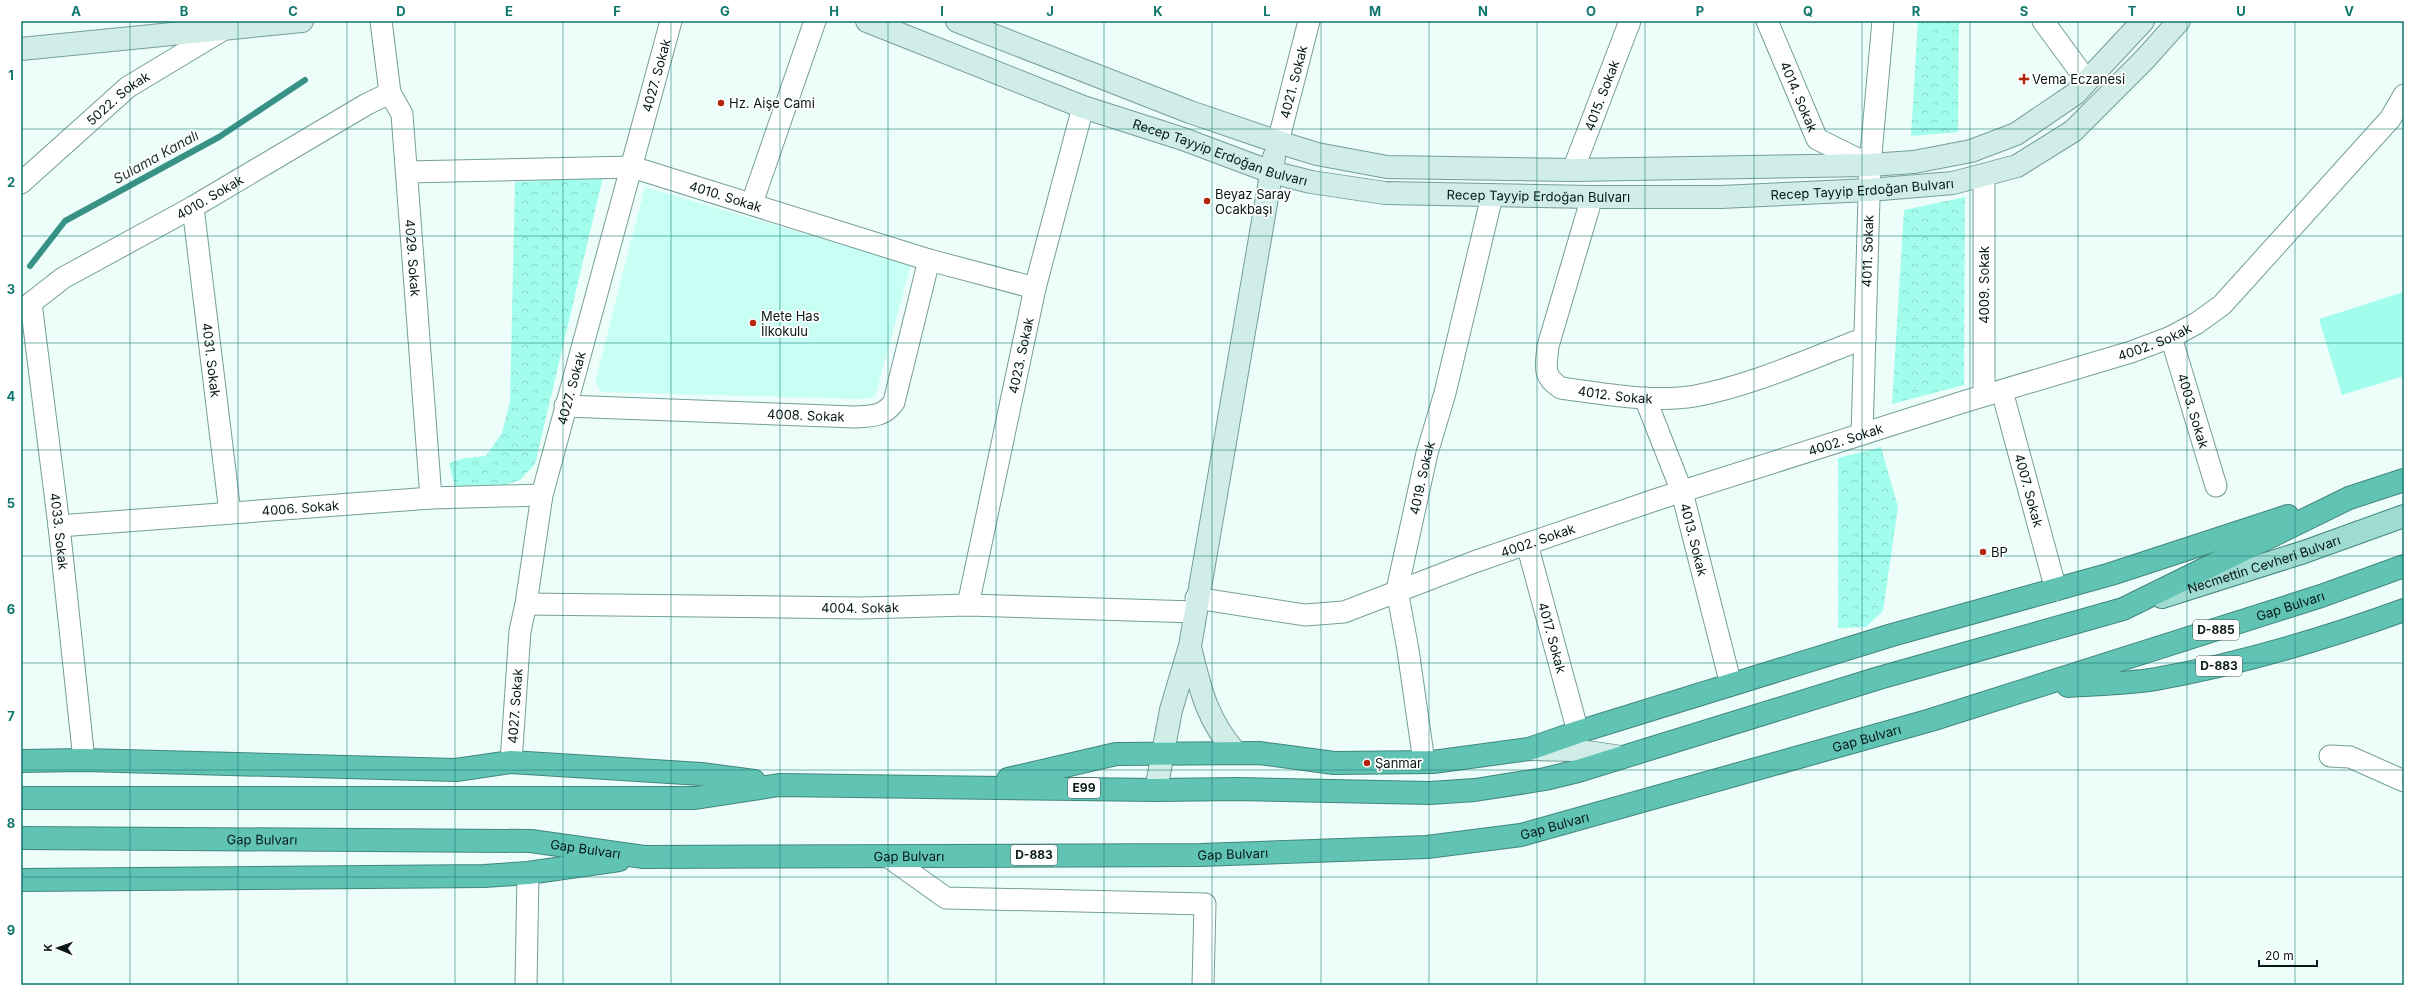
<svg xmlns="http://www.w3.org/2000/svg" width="2425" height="1006" font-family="Inter,sans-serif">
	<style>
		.built { fill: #c7fff4 }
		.park { fill: url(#park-crowns) }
		.pitch { fill: #a3fded }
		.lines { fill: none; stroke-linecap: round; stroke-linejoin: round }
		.stream { stroke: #379285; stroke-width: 6 }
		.street-casing { stroke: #759f97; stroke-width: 23 }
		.secondary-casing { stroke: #759f97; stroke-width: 24 }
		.primary-casing { stroke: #42877d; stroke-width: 24 }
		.highway-casing { stroke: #42877d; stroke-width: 24 }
		.street { stroke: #fff; stroke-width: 21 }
		.secondary { stroke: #d0ede8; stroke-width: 22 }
		.primary { stroke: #a0dbd2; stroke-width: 22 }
		.highway { stroke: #61c3b4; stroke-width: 22 }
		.grid { fill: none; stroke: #0f766e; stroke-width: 1; stroke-opacity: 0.55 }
		.poi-dot { fill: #b4270d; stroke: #fff; stroke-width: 1.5 }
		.labels { text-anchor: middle; stroke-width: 3.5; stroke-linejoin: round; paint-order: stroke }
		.shield { fill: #fff; stroke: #515d5c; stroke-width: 1 }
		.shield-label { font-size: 12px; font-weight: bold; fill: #071816 }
		.street-label { font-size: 13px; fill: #071816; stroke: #fff }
		.poi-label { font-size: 13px; fill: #071816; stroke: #fff; text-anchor: start }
		.water-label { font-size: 14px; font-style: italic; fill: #1d332f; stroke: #fff }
		.neatline { fill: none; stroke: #0f766e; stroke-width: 1.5 }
		.grid-label { font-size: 13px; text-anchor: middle; font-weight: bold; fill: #0f766e }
	</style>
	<defs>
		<pattern id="park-crowns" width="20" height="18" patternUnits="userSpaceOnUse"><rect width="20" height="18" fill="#a3fded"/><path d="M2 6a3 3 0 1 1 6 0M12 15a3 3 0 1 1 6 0" fill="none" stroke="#8bd8ca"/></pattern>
	</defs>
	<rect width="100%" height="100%" fill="#ecfdfa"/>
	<!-- built -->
	<path class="built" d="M 645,187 L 911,265 L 875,397 L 865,399 L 601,392 L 595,382 Z"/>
	<!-- park -->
	<path class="park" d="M 1918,21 L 1959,21 L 1958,132 L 1911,136 Z
		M 603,177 L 535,464 L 520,480 L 503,486 L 455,487 L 449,463 L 465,458 L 486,456 L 502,433 L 510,401 L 515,182 Z
		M 1965,197 L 1964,385 L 1892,404 L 1904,210 Z
		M 1881,447 L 1898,507 L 1884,604 L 1883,611 L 1866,627 L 1838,628 L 1838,458 Z"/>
	<!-- pitch -->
	<path class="pitch" d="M 2404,292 L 2404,376 L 2342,395 L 2319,319 Z"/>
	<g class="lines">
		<!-- stream -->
		<path class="stream" d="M 30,266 L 65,221 L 219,137 L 305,80"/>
		<defs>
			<g id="street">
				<path id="s1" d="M 381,21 L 390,93 L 402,114 L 431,498"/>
				<path id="s2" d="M 1767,21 L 1817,139 L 1870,165"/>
				<path d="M 2043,21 L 2087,81"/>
				<path id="s3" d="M 1278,142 L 1309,21"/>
				<path id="s4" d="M 1573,170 L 1630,21"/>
				<path id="s5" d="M 407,172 L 632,167 L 929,260 L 1035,288"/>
				<path d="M 1984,175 L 1984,395"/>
				<path id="s6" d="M 21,183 L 128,87 L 226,28"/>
				<path id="s7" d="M 1592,197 L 1548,346 C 1546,367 1542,376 1561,388 C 1604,394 1652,403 1695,396 C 1753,385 1809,359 1865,338"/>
				<path d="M 752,203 L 815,21"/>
				<path id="s8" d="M 193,207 L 230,513"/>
				<path id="s9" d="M 31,303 L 59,526 L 84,760"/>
				<path id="s10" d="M 31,303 L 63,278 L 193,207 L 367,104 L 390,93"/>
				<path id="s11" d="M 2171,337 L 2216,486"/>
				<path id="s12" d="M 2002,391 L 2056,590"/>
				<path id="s13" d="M 1645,398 L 1682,492 L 1731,685"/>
				<path id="s14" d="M 565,406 L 854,417 C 871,416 884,417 894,402 L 929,260"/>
				<path id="s15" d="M 1862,434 L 1870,165 L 1883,21"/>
				<path id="s16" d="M 59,526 L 431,498 L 542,495"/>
				<path id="s17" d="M 1527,544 L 1578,732"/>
				<path id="s18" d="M 1196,598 L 1305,615 L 1344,612 L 1474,562 L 1658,499 L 1963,402 L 2131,352 L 2171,337 L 2197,323 L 2222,305 L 2390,119 L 2404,95"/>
				<path id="s19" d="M 526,604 L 861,608 L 968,605 L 1195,612"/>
				<path id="s20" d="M 968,605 L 1035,288 L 1083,107"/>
				<path d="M 2330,756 L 2350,757 L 2404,781"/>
				<path id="s21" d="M 511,762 L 520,631 L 526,604 L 542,495 L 671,21"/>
				<path id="s22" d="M 1424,762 L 1408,650 L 1397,590 L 1427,453 L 1445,393 L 1492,196"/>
				<path d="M 887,856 L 946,898 L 1205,904 L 1203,985"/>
				<path d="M 526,985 L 528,873"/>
			</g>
			<g id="secondary">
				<path id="s23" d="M 867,21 L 1083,107 L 1183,139 L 1271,172 L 1311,182 L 1385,193 L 1592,197 L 1721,197 L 1869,190 L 1953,183 L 2017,166 L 2073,131 L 2145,59 L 2179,21"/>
				<path d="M 957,21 L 1190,112 L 1278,142 L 1317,154 L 1387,167 L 1573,170 L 1870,165 L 1914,162 L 1971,151 L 2016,134 L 2075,94 L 2143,21"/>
				<path d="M 21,49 L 302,21"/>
				<path d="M 1190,647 C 1200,689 1207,720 1236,753"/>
				<path d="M 1531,749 L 1573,750 L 1621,757"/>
				<path d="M 1156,790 L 1171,710 L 1190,646 L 1274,157"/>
			</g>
			<g id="primary">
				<path id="s24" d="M 2162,597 L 2304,552 L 2404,516"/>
			</g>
			<g id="highway">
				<path d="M 2068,686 C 2097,684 2127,684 2156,679 C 2240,664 2324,639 2404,610"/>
				<path d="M 21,761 L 84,760 L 456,770 L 511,762 L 701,774 L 754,781"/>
				<path d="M 1008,779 L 1116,754 L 1259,753 L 1334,763 L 1433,762 L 1529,749 L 1578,732 L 1892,635 L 2111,574 L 2288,516"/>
				<path d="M 21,798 L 695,798 L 779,785 L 1156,790 L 1238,789 L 1430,793 L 1475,790 L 1545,779 L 1578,771 L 1879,678 L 2123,609 L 2349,498 L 2404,480"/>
				<path id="s25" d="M 21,838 L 531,841 L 644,857 L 1201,855 L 1427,847 L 1521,835 L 1931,720 L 2321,596 L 2404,566"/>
				<path d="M 21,880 L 484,876 L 528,873 L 619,860"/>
			</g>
		</defs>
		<!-- street casing -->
		<use href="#street" class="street-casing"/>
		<!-- secondary casing -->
		<use href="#secondary" class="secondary-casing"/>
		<!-- primary casing -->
		<use href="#primary" class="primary-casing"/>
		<!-- highway casing -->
		<use href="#highway" class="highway-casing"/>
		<!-- street -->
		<use href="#street" class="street"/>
		<!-- secondary -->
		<use href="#secondary" class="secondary"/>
		<!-- primary -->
		<use href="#primary" class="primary"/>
		<!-- highway -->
		<use href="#highway" class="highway"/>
	</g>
	<!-- grid -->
	<path class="grid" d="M 130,21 L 130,985M 238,21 L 238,985M 347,21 L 347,985M 455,21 L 455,985M 563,21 L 563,985M 671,21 L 671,985M 780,21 L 780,985M 888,21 L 888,985M 996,21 L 996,985M 1104,21 L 1104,985M 1212,21 L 1212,985M 1321,21 L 1321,985M 1429,21 L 1429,985M 1537,21 L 1537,985M 1645,21 L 1645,985M 1754,21 L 1754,985M 1862,21 L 1862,985M 1970,21 L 1970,985M 2078,21 L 2078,985M 2187,21 L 2187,985M 2295,21 L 2295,985M 21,129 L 2404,129M 21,236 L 2404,236M 21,343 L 2404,343M 21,450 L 2404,450M 21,556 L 2404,556M 21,663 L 2404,663M 21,770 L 2404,770M 21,877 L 2404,877"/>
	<!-- markers -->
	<g class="poi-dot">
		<path d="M2022 73h4v4h4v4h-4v4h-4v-4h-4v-4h4z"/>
		<circle cx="721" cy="103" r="4"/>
		<circle cx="1207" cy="201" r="4"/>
		<circle cx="753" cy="323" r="4"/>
		<circle cx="1983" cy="552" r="4"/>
		<circle cx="1367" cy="763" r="4"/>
	</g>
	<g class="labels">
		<!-- shield labels -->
		<g class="shield">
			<rect x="2193" y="620" width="46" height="20" rx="3"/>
			<rect x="2196" y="656" width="46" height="20" rx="3"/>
			<rect x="1068" y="778" width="32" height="20" rx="3"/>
			<rect x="1011" y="845" width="46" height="20" rx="3"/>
		</g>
		<g class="shield-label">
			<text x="2216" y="634">D-885</text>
			<text x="2219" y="670">D-883</text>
			<text x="1084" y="792">E99</text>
			<text x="1034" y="859">D-883</text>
		</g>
		<!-- street labels -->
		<g class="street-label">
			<text dy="5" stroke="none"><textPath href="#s21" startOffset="704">4027. Sokak</textPath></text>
			<text dy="5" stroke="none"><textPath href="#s3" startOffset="62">4021. Sokak</textPath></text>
			<text dy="5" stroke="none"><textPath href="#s4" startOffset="80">4015. Sokak</textPath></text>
			<text dy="5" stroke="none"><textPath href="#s2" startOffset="82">4014. Sokak</textPath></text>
			<text dy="5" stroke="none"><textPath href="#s6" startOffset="129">5022. Sokak</textPath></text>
			<text dy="5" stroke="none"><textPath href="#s23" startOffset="377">Recep Tayyip Erdoğan Bulvarı</textPath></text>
			<text dy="5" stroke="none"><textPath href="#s23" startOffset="1025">Recep Tayyip Erdoğan Bulvarı</textPath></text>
			<text dy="5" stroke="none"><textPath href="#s5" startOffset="323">4010. Sokak</textPath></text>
			<text dy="5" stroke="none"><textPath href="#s23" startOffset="701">Recep Tayyip Erdoğan Bulvarı</textPath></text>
			<text dy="5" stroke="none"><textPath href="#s10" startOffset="208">4010. Sokak</textPath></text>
			<text dy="5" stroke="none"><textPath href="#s15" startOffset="183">4011. Sokak</textPath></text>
			<text dy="5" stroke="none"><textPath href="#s1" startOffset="241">4029. Sokak</textPath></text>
			<text transform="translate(1984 285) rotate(-90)" y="5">4009. Sokak</text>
			<text dy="5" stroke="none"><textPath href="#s18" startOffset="1004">4002. Sokak</textPath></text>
			<text dy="5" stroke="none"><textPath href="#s20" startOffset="255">4023. Sokak</textPath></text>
			<text dy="5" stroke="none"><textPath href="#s8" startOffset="154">4031. Sokak</textPath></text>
			<text dy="5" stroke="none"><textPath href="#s21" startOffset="380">4027. Sokak</textPath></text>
			<text dy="5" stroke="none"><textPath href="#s7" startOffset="258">4012. Sokak</textPath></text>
			<text dy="5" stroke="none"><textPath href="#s11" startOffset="77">4003. Sokak</textPath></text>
			<text dy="5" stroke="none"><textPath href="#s14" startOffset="241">4008. Sokak</textPath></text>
			<text dy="5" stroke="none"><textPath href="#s18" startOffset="680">4002. Sokak</textPath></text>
			<text dy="5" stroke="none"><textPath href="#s22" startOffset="289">4019. Sokak</textPath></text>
			<text dy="5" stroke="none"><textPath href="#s12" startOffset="103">4007. Sokak</textPath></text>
			<text dy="5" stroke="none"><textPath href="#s16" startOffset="242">4006. Sokak</textPath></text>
			<text dy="5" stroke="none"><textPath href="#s9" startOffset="230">4033. Sokak</textPath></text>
			<text dy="5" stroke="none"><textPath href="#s13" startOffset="150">4013. Sokak</textPath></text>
			<text dy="5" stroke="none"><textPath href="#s18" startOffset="356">4002. Sokak</textPath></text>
			<text dy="5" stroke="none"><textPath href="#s24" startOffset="107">Necmettin Cevheri Bulvarı</textPath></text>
			<text dy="5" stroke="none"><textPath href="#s25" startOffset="2305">Gap Bulvarı</textPath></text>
			<text dy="5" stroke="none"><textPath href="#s19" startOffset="334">4004. Sokak</textPath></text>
			<text dy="5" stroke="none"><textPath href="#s17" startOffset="97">4017. Sokak</textPath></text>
			<text dy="5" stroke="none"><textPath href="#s21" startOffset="56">4027. Sokak</textPath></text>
			<text dy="5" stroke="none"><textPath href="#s25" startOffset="1861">Gap Bulvarı</textPath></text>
			<text dy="5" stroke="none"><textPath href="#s25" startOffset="1537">Gap Bulvarı</textPath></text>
			<text dy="5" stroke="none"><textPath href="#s25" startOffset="241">Gap Bulvarı</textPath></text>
			<text dy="5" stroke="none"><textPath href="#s25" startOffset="565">Gap Bulvarı</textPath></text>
			<text dy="5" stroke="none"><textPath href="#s25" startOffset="1213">Gap Bulvarı</textPath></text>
			<text dy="5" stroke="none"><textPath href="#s25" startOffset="889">Gap Bulvarı</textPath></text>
		</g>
		<!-- poi labels -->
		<g class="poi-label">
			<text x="2032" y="84">Vema Eczanesi</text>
			<text x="729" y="108">Hz. Aişe Cami</text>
			<text x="1215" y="199">Beyaz Saray<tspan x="1215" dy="15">Ocakbaşı</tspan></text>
			<text x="761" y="321">Mete Has<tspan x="761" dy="15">İlkokulu</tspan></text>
			<text x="1991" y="557">BP</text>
			<text x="1375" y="768">Şanmar</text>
		</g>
		<!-- water labels -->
		<g class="water-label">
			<text transform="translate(156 157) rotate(-29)" y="5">Sulama Kanalı</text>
		</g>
	</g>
	<!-- border -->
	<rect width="2425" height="1006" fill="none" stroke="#ffffff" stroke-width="44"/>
	<!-- north arrow -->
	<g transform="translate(58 948) rotate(272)" stroke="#ffffff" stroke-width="3" paint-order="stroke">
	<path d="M0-3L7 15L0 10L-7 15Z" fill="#071816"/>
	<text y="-6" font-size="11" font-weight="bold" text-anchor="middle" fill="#071816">K</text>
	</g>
	<!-- scale -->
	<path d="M2259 960v6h58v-6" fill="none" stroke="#071816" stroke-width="2"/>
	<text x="2265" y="960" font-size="12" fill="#071816" stroke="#ffffff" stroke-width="3" paint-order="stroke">20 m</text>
	<rect x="22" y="22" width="2381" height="962" class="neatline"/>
	<g class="grid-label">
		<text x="76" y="16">A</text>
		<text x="184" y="16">B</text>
		<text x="293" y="16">C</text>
		<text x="401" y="16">D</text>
		<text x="509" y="16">E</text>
		<text x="617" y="16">F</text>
		<text x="725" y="16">G</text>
		<text x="834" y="16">H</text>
		<text x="942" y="16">I</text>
		<text x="1050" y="16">J</text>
		<text x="1158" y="16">K</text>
		<text x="1267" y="16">L</text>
		<text x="1375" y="16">M</text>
		<text x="1483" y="16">N</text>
		<text x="1591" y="16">O</text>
		<text x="1700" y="16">P</text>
		<text x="1808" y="16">Q</text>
		<text x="1916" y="16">R</text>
		<text x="2024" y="16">S</text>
		<text x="2132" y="16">T</text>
		<text x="2241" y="16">U</text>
		<text x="2349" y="16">V</text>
		<text x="11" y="80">1</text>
		<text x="11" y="187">2</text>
		<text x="11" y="294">3</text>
		<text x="11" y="401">4</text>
		<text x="11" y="508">5</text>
		<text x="11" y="614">6</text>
		<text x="11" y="721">7</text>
		<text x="11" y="828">8</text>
		<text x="11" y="935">9</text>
	</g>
</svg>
